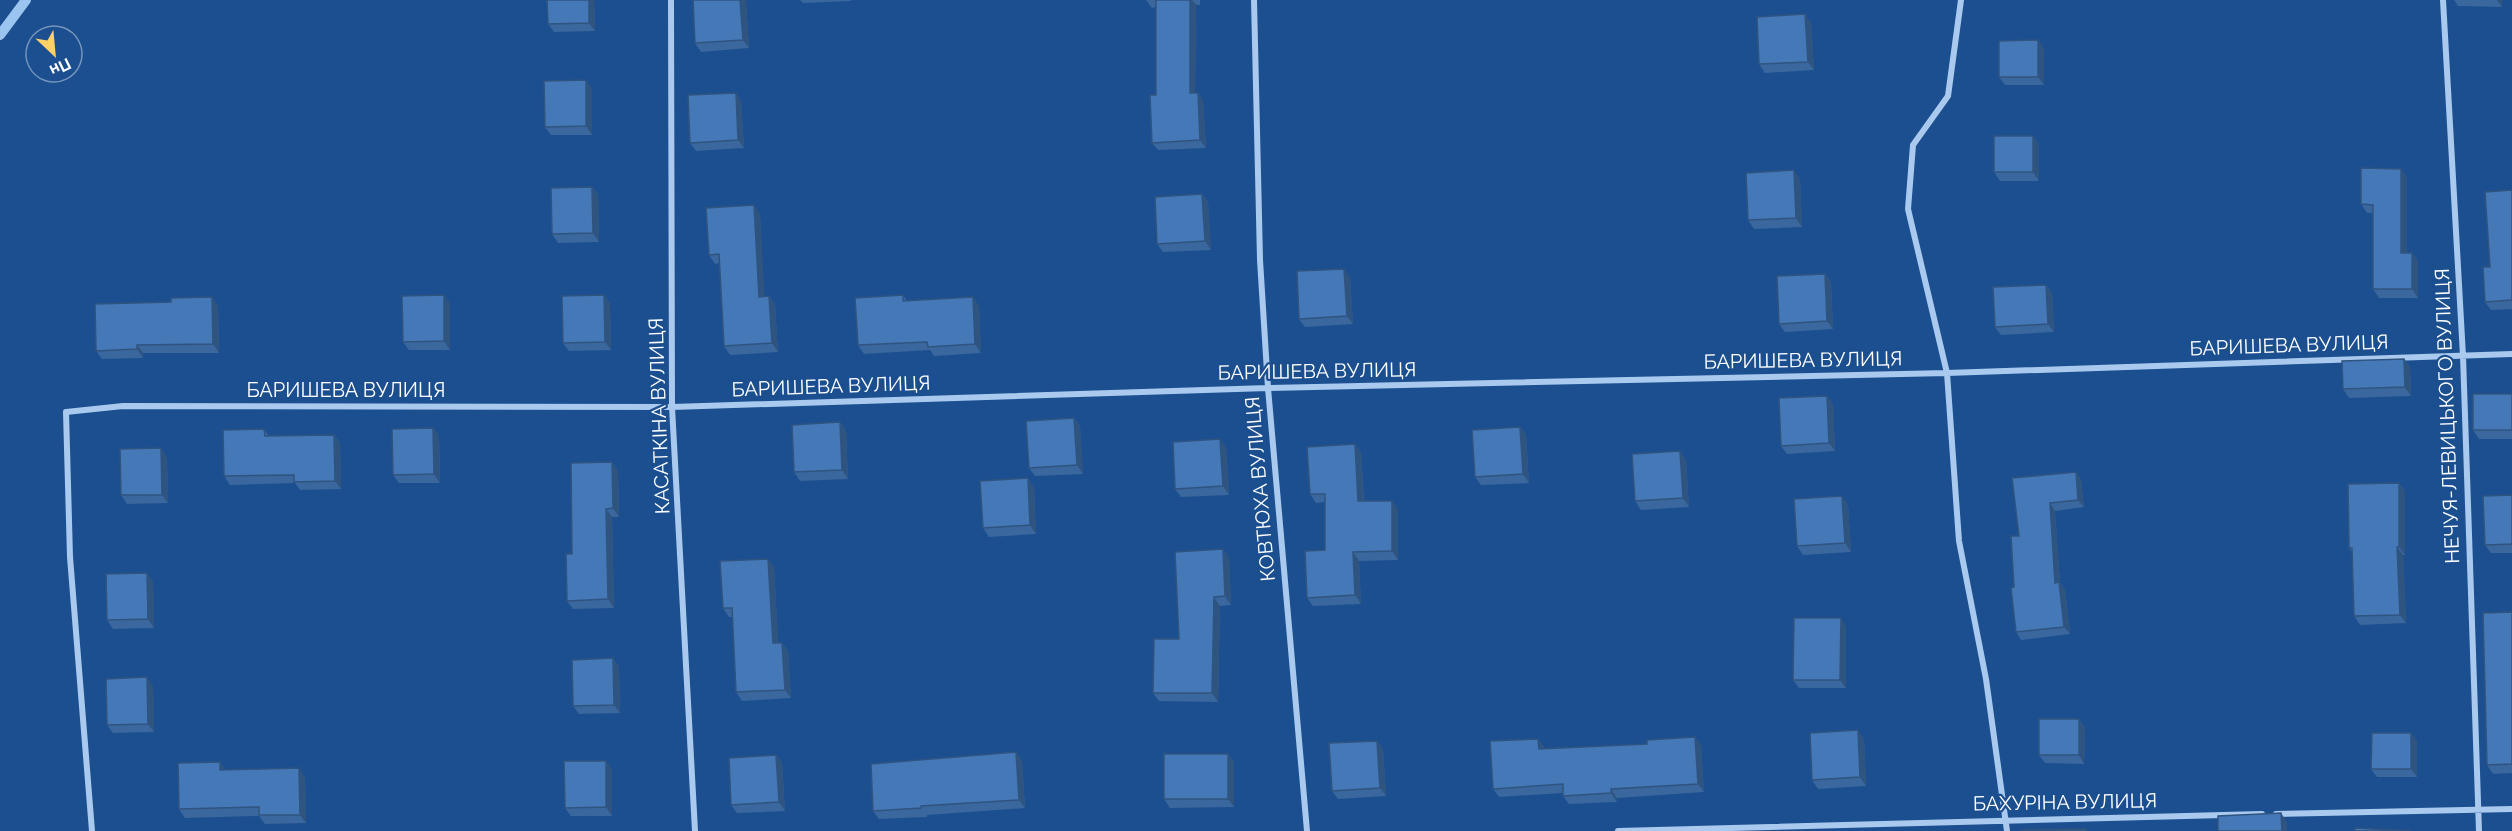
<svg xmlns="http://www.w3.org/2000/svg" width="2512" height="831" font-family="Raleway,sans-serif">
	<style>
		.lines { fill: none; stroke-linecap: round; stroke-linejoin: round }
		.stream { stroke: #9cc4f0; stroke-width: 10 }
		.street { stroke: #a9c9ee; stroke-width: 6 }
		.wall { fill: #3a679d }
		.shaded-wall { fill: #305480 }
		.building { fill: #4478b7; stroke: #305480; stroke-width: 1.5 }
		.labels { text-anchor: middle; stroke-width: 4.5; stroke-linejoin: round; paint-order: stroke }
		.street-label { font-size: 20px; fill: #fff; stroke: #1b4f8f }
	</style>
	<rect width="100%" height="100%" fill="#1b4f8f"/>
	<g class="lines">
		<!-- stream -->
		<path class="stream" d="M 0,35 L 26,0"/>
		<!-- street -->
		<path class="street" d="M 671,0 L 672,407 L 695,831
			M 1254,0 L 1260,260 L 1268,388 L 1307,831
			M 1961,0 L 1948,96 L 1913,145 L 1908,209 L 1947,373 L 1959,541 L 1986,679 L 2007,831
			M 2443,0 L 2463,356 L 2479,831
			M 2276,814 L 2512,809
			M 92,831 L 70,557 L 66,412 L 123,406 L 672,407 L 1268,388 L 1947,373 L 2512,354
			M 1618,831 L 2262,814"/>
	</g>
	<!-- wall -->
	<path class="wall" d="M 547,0 L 594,0 L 595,31 L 554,32 L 548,24 Z
		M 741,0 L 745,0 L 746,2 L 749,48 L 701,52 L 695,43 Z
		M 800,0 L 851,0 L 851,1 L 803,3 Z
		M 1146,0 L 1200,0 L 1200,5 L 1196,5 L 1195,93 L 1198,93 L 1203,100 L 1206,148 L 1158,150 L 1152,143 L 1156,95 L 1156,7 L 1152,8 Z
		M 2454,0 L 2502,0 L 2502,7 L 2458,6 Z
		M 1811,23 L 1814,70 L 1765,73 L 1759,64 Z
		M 2038,40 L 2044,49 L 2044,85 L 2005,85 L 1999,77 Z
		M 592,88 L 592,135 L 551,135 L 545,127 Z
		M 741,101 L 744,148 L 696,151 L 690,143 Z
		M 2033,136 L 2039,145 L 2039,181 L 2000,181 L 1994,172 Z
		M 2401,169 L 2407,177 L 2407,253 L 2412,253 L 2418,261 L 2418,298 L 2379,298 L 2373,289 L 2373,213 L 2367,213 L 2361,204 Z
		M 1800,179 L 1802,227 L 1754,229 L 1748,220 Z
		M 592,187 L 598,195 L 599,242 L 558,243 L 552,234 Z
		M 2512,190 L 2512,309 L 2491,310 L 2485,302 L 2490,267 Z
		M 1202,194 L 1208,202 L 1211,250 L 1163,252 L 1157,244 Z
		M 760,214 L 764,296 L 769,296 L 775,305 L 778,352 L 730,355 L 724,346 L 720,263 L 715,264 L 709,255 Z
		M 1825,274 L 1831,282 L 1833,329 L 1785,332 L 1779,324 Z
		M 1350,277 L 1353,324 L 1305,327 L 1299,319 Z
		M 2046,285 L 2052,293 L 2054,332 L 2001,335 L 1995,327 Z
		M 604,295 L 610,304 L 611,350 L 569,351 L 563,343 Z
		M 903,295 L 907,301 L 979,306 L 981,353 L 934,356 L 930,350 L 864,354 L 858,345 Z
		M 450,303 L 450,350 L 409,350 L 403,342 Z
		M 218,306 L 219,353 L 143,353 L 143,358 L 102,359 L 96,351 Z
		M 2404,359 L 2410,367 L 2411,396 L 2349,398 L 2343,389 Z
		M 2512,394 L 2512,439 L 2479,439 L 2473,430 Z
		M 1827,396 L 1833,404 L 1835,451 L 1787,454 L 1781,446 Z
		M 1074,418 L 1080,426 L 1083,474 L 1035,476 L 1029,468 Z
		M 840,422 L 846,431 L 848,479 L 800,481 L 794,472 Z
		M 1520,427 L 1526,435 L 1529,483 L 1481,485 L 1475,477 Z
		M 433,428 L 439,436 L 440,483 L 399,483 L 393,475 Z
		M 264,429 L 269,436 L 334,435 L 340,443 L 341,489 L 300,490 L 295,483 L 230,485 L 224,476 Z
		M 1355,444 L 1361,453 L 1364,501 L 1398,509 L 1398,560 L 1359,561 L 1361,604 L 1313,606 L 1307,598 L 1325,550 L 1325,502 L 1316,503 L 1310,494 Z
		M 1226,447 L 1229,495 L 1181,497 L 1175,489 Z
		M 167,457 L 168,503 L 127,504 L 121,495 Z
		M 1686,460 L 1689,507 L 1641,510 L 1635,501 Z
		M 612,462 L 618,471 L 619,517 L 612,517 L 614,608 L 573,609 L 567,601 L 572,554 Z
		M 2076,472 L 2081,480 L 2084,507 L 2055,511 L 2060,583 L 2065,590 L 2070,634 L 2021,640 L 2016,632 L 2014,587 L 2019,536 Z
		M 2399,483 L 2405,491 L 2405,555 L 2403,555 L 2406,623 L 2360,625 L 2354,616 L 2352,552 L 2349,548 Z
		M 1034,487 L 1036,534 L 989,537 L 983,528 Z
		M 2512,495 L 2512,553 L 2491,553 L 2485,545 Z
		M 1848,505 L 1851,552 L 1803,555 L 1797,546 Z
		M 1223,549 L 1229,558 L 1231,605 L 1220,606 L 1218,702 L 1159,701 L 1153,693 Z
		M 774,567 L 778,643 L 782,643 L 788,651 L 791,698 L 742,701 L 736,692 L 733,617 L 729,617 L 723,608 Z
		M 153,581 L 154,628 L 113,629 L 107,620 Z
		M 2512,612 L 2512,773 L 2493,774 L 2487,765 Z
		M 1846,627 L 1846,688 L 1799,688 L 1793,680 Z
		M 613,658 L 619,667 L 620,713 L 579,714 L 573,706 Z
		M 153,686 L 154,732 L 113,733 L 107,725 Z
		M 2079,719 L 2085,728 L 2084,764 L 2045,763 L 2039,755 Z
		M 2411,733 L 2417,741 L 2417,777 L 2377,777 L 2371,769 Z
		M 1538,739 L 1544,747 L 1544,749 L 1701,745 L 1704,792 L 1617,798 L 1617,802 L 1569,804 L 1563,796 L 1563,793 L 1499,797 L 1493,789 Z
		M 1864,739 L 1866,786 L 1818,789 L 1812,780 Z
		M 1377,741 L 1383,749 L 1386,796 L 1338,799 L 1332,791 Z
		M 1016,752 L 1022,761 L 1025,808 L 927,815 L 927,817 L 879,819 L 873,811 Z
		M 1228,754 L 1234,762 L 1234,807 L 1170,808 L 1164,799 Z
		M 776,755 L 782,763 L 785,811 L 737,813 L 731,805 Z
		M 220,762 L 225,770 L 305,777 L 306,823 L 265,824 L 259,816 L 185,818 L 179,809 Z
		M 612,769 L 612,816 L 571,816 L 565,808 Z"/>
	<!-- shaded-wall -->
	<path class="shaded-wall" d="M 589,0 L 594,0 L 595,31 L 589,23 Z
		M 740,0 L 745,0 L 746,2 L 749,48 L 743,40 Z
		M 1190,0 L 1192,0 L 1196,5 L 1195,101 L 1190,93 Z
		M 2497,0 L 2502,0 L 2502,7 Z
		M 1805,14 L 1811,23 L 1814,70 L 1808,62 Z
		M 2038,40 L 2044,49 L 2044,85 L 2038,77 Z
		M 586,80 L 592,88 L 592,135 L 586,126 Z
		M 736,93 L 741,101 L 744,148 L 738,140 Z
		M 1198,93 L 1203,100 L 1206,148 L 1200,140 Z
		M 2033,136 L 2039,145 L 2039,181 L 2033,172 Z
		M 2401,169 L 2407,177 L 2407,262 L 2401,253 Z
		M 1794,170 L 1800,179 L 1802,227 L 1796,218 Z
		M 592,187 L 598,195 L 599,242 L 593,233 Z
		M 1202,194 L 1208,202 L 1211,250 L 1205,241 Z
		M 754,205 L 760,214 L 765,305 L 759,297 Z
		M 2412,253 L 2418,261 L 2418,298 L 2412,289 Z
		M 1344,269 L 1350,277 L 1353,324 L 1347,316 Z
		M 1825,274 L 1831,282 L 1833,329 L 1827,321 Z
		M 2046,285 L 2052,293 L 2054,332 L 2048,324 Z
		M 444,295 L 450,303 L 450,350 L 444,341 Z
		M 604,295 L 610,304 L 611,350 L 605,342 Z
		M 769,296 L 775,305 L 778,352 L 772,343 Z
		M 212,297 L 218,306 L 219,353 L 213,344 Z
		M 973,297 L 979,306 L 981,353 L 975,344 Z
		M 137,345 L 143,353 L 143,358 L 137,349 Z
		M 2404,359 L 2410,367 L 2411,396 L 2405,387 Z
		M 1827,396 L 1833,404 L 1835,451 L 1829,443 Z
		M 1074,418 L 1080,426 L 1083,474 L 1077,465 Z
		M 840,422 L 846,431 L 848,479 L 842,470 Z
		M 1520,427 L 1526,435 L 1529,483 L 1523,474 Z
		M 433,428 L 439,436 L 440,483 L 434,474 Z
		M 334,435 L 340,443 L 341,489 L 335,481 Z
		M 1220,439 L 1226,447 L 1229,495 L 1223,486 Z
		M 1355,444 L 1361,453 L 1364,510 L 1358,501 Z
		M 161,448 L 167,457 L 168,503 L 162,495 Z
		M 1680,451 L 1686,460 L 1689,507 L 1683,498 Z
		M 612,462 L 618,471 L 619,517 L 613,508 Z
		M 2076,472 L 2081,480 L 2084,507 L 2078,500 Z
		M 1028,478 L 1034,487 L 1036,534 L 1030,525 Z
		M 2399,483 L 2405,491 L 2405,555 L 2399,547 Z
		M 1842,496 L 1848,505 L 1851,552 L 1845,543 Z
		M 1392,501 L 1398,509 L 1398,560 L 1392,551 Z
		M 2050,503 L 2055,511 L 2060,583 L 2065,590 L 2070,634 L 2064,627 L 2055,583 Z
		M 606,509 L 612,517 L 614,608 L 608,599 Z
		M 2397,547 L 2403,555 L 2406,623 L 2400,615 Z
		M 1223,549 L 1229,558 L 1231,605 L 1225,596 Z
		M 1353,552 L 1359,561 L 1361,604 L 1355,595 Z
		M 768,559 L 774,567 L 779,652 L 773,643 Z
		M 147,573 L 153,581 L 154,628 L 148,619 Z
		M 1214,597 L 1220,606 L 1218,702 L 1212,693 Z
		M 1841,618 L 1846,627 L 1846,688 L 1840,680 Z
		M 782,643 L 788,651 L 791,698 L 785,690 Z
		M 613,658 L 619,667 L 620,713 L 614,705 Z
		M 147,677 L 153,686 L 154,732 L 148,724 Z
		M 2079,719 L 2085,728 L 2084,764 L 2079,755 Z
		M 1858,730 L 1864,739 L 1866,786 L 1860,777 Z
		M 2411,733 L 2417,741 L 2417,777 L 2411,769 Z
		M 1695,737 L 1701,745 L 1704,792 L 1698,784 Z
		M 1538,739 L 1544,747 L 1545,758 L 1539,749 Z
		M 1377,741 L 1383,749 L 1386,796 L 1380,788 Z
		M 1016,752 L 1022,761 L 1025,808 L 1019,800 Z
		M 1228,754 L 1234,762 L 1234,807 L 1228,799 Z
		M 776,755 L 782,763 L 785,811 L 779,802 Z
		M 606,761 L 612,769 L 612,816 L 606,807 Z
		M 220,762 L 226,771 L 220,770 Z
		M 299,768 L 305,777 L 306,823 L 300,815 Z
		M 1611,789 L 1617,798 L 1617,802 L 1611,793 Z
		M 2281,813 L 2287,822 L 2287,831 L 2282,831 Z"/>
	<!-- building -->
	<path class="building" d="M 547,0 L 589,0 L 589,23 L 548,24 Z
		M 693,0 L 740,0 L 743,40 L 695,43 Z
		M 1156,0 L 1190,0 L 1190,93 L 1198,93 L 1200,140 L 1152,143 L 1150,95 L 1156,95 Z
		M 1805,14 L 1808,62 L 1759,64 L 1757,17 Z
		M 2038,40 L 2038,77 L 1999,77 L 1999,41 Z
		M 586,80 L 586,126 L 545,127 L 544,81 Z
		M 736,93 L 738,140 L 690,143 L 688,95 Z
		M 1994,136 L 2033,136 L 2033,172 L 1994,172 Z
		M 2361,168 L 2401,169 L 2401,253 L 2412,253 L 2412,289 L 2373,289 L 2373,205 L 2361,204 Z
		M 1794,170 L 1796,218 L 1748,220 L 1746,173 Z
		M 592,187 L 593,233 L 552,234 L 551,188 Z
		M 2512,190 L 2512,300 L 2485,302 L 2483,267 L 2490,267 L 2485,192 Z
		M 1202,194 L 1205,241 L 1157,244 L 1155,197 Z
		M 754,205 L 759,297 L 769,296 L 772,343 L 724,346 L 719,254 L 709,255 L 706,208 Z
		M 1344,269 L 1347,316 L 1299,319 L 1297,271 Z
		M 1825,274 L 1827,321 L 1779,324 L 1777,276 Z
		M 2046,285 L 2048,324 L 1995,327 L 1993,287 Z
		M 444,295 L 444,341 L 403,342 L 402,296 Z
		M 604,295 L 605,342 L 563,343 L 562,296 Z
		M 903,295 L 903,301 L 973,297 L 975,344 L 928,347 L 927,342 L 858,345 L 855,298 Z
		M 212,297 L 213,344 L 137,345 L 137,349 L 96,351 L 95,304 L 171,302 L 171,298 Z
		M 2404,359 L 2405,387 L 2343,389 L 2342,361 Z
		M 2473,394 L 2512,394 L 2512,430 L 2473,430 Z
		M 1827,396 L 1829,443 L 1781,446 L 1779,398 Z
		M 1074,418 L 1077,465 L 1029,468 L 1026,421 Z
		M 840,422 L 842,470 L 794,472 L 792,425 Z
		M 1520,427 L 1523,474 L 1475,477 L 1472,430 Z
		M 433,428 L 434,474 L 393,475 L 392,429 Z
		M 264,429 L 265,436 L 334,435 L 335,481 L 294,482 L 294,475 L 224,476 L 223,430 Z
		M 1220,439 L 1223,486 L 1175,489 L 1173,442 Z
		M 1355,444 L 1358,501 L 1392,501 L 1392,551 L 1353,552 L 1355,595 L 1307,598 L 1305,551 L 1325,550 L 1325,494 L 1310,494 L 1307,447 Z
		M 161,448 L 162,495 L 121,495 L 120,449 Z
		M 1680,451 L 1683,498 L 1635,501 L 1632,454 Z
		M 612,462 L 613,508 L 606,509 L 608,599 L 567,601 L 566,554 L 572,554 L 571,463 Z
		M 2076,472 L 2078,500 L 2050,503 L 2055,583 L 2059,582 L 2064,627 L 2016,632 L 2011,588 L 2014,587 L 2011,536 L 2019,536 L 2012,478 Z
		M 1028,478 L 1030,525 L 983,528 L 980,481 Z
		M 2399,483 L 2399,547 L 2397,547 L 2400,615 L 2354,616 L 2352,548 L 2349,548 L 2348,484 Z
		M 2512,495 L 2512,544 L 2485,545 L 2483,496 Z
		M 1842,496 L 1845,543 L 1797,546 L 1794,499 Z
		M 1223,549 L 1225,596 L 1214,597 L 1212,693 L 1153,693 L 1154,639 L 1179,639 L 1175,552 Z
		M 768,559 L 773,643 L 782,643 L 785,690 L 736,692 L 732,608 L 723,608 L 720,561 Z
		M 147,573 L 148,619 L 107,620 L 106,574 Z
		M 2512,612 L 2512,764 L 2487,765 L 2483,613 Z
		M 1794,618 L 1841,618 L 1840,680 L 1793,680 Z
		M 613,658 L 614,705 L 573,706 L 572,660 Z
		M 147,677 L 148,724 L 107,725 L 106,679 Z
		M 2039,719 L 2079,719 L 2079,755 L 2039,755 Z
		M 1858,730 L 1860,777 L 1812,780 L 1810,733 Z
		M 2372,733 L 2411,733 L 2411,769 L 2371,769 Z
		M 1695,737 L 1698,784 L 1611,789 L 1611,793 L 1563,796 L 1563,784 L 1493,789 L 1490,741 L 1538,739 L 1539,749 L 1647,744 L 1647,740 Z
		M 1377,741 L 1380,788 L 1332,791 L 1329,743 Z
		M 1016,752 L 1019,800 L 921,806 L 921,808 L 873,811 L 871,764 Z
		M 1164,754 L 1228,754 L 1228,799 L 1164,799 Z
		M 776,755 L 779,802 L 731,805 L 729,758 Z
		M 564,761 L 606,761 L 606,807 L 565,808 Z
		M 220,762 L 220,770 L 299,768 L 300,815 L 259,815 L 259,807 L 179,809 L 178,763 Z
		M 2281,813 L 2282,831 L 2218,831 L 2218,816 Z
		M 2355,828 L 2410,831 L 2355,831 Z
		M 2086,829 L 2086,831 L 2021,831 L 2021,830 Z"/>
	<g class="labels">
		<!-- street labels -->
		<g class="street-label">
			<text transform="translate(2289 345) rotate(-2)" y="7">БАРИШЕВА ВУЛИЦЯ</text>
			<text transform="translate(1803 360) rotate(-1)" y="7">БАРИШЕВА ВУЛИЦЯ</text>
			<text transform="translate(1317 371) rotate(-1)" y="7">БАРИШЕВА ВУЛИЦЯ</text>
			<text transform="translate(831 386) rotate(-2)" y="7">БАРИШЕВА ВУЛИЦЯ</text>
			<text x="346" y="397">БАРИШЕВА ВУЛИЦЯ</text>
			<text transform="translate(659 416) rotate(-92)" y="7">КАСАТКІНА ВУЛИЦЯ</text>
			<text transform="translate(2447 416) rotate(-92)" y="7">НЕЧУЯ-ЛЕВИЦЬКОГО ВУЛИЦЯ</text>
			<text transform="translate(1260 489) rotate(-95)" y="7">КОВТЮХА ВУЛИЦЯ</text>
			<text transform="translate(2065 802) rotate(-1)" y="7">БАХУРІНА ВУЛИЦЯ</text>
		</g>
	</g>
	<!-- north arrow -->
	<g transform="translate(54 54) rotate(154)"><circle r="28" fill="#1b4f8f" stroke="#7695bc" stroke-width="1.5"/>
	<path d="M0-4.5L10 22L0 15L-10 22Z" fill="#ffd166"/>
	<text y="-9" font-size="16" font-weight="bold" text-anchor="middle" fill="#ffffff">Пн</text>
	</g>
</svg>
